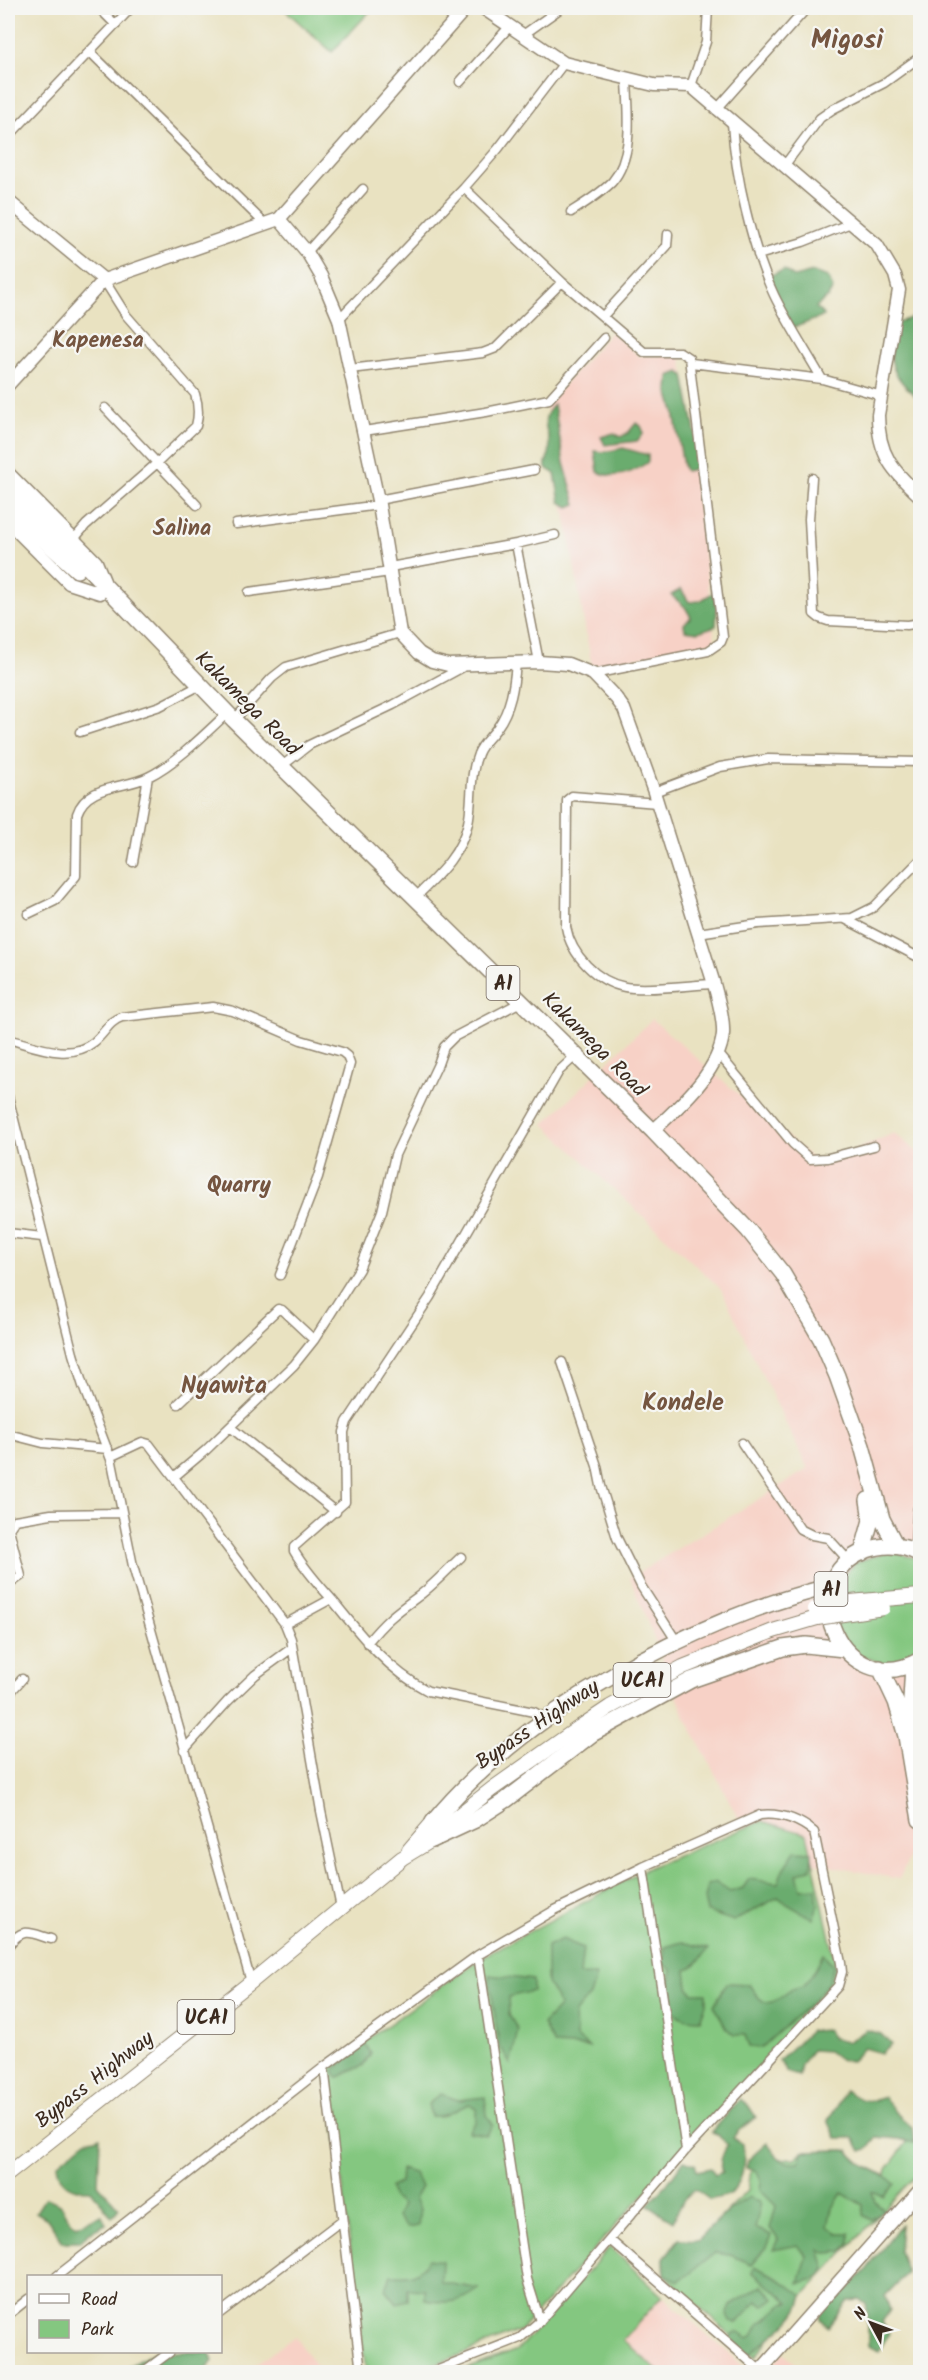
<svg xmlns="http://www.w3.org/2000/svg" width="928" height="2380" font-family="Kalam,sans-serif">
	<style>
		.built { fill: #f7d1c6 }
		.green { fill: #84c780; stroke: #60784f; stroke-width: 1.5 }
		.forest { fill: #6bac6e; stroke: #536b46; stroke-width: 1.5 }
		.lines { fill: none; stroke-linecap: round; stroke-linejoin: round }
		.street-casing { stroke: #928670; stroke-width: 11 }
		.secondary-casing { stroke: #928670; stroke-width: 15 }
		.primary-casing { stroke: #928670; stroke-width: 16 }
		.highway-casing { stroke: #928670; stroke-width: 18 }
		.street { stroke: #fff; stroke-width: 8 }
		.secondary { stroke: #fff; stroke-width: 12 }
		.primary { stroke: #fff; stroke-width: 14 }
		.highway { stroke: #fff; stroke-width: 15 }
		.primary-bridge-casing { stroke: #928670; stroke-width: 16; stroke-linecap: butt }
		.primary-bridge { stroke: #fff; stroke-width: 14 }
		.labels { text-anchor: middle; stroke-width: 4.5; stroke-linejoin: round; paint-order: stroke }
		.shield { fill: #f6f6f2; stroke: #73675e; stroke-width: 1.5 }
		.shield-label { font-size: 20px; font-weight: bold; fill: #3b2a1e }
		.street-label { font-size: 21px; fill: #3b2a1e; stroke: #f6f6f2 }
		.neighbourhood-label { font-size: 22px; font-weight: bold; fill: #755540; stroke: #f6f6f2 }
		.quarter-label { font-size: 24px; font-weight: bold; fill: #755540; stroke: #f6f6f2 }
		.district-label { font-size: 27px; font-weight: bold; fill: #755540; stroke: #f6f6f2 }
	</style>
	<rect width="100%" height="100%" fill="#f6f6f2"/>
	<filter id="ink" filterUnits="userSpaceOnUse"><feTurbulence type="fractalNoise" baseFrequency=".0167" numOctaves="2"/><feDisplacementMap in="SourceGraphic" scale="12" xChannelSelector="R" yChannelSelector="G"/><feConvolveMatrix kernelMatrix="1 2 1 2 8 2 1 2 1" color-interpolation-filters="sRGB"/></filter>
	<filter id="wash" filterUnits="userSpaceOnUse"><feTurbulence type="fractalNoise" baseFrequency=".008" numOctaves="4" result="noise"/><feDisplacementMap in="SourceGraphic" scale="24" xChannelSelector="R" yChannelSelector="G"/><feGaussianBlur stdDeviation="1.35" result="paint"/><feColorMatrix in="noise" values="0 0 0 0 0 0 0 0 0 0 0 0 0 0 0 0 0 1.4 0 .05"/><feComposite in="paint" operator="in"/></filter>
	<g filter="url(#wash)">
		<rect width="100%" height="100%" fill="#e9e2c1"/>
		<!-- built -->
		<path class="built" d="M 611,332 L 639,356 L 681,356 L 700,475 L 696,484 L 715,642 L 592,667 L 546,405 Z
			M 652,1019 L 821,1166 L 894,1133 L 920,1154 L 920,1836 L 899,1879 L 814,1863 L 758,1856 L 685,1716 L 630,1578 L 808,1469 L 721,1289 L 544,1124 Z
			M 662,2296 L 746,2368 L 741,2372 L 659,2372 L 622,2340 Z
			M 295,2336 L 320,2372 L 246,2372 Z
			M 783,2353 L 805,2372 L 765,2372 Z"/>
		<!-- green -->
		<path class="green" d="M 283,8 L 373,8 L 332,52 Z
			M 888,1551 L 920,1559 L 920,1658 L 891,1667 L 851,1652 L 832,1619 L 840,1580 L 856,1562 Z
			M 762,1821 L 807,1834 L 838,1974 L 832,1986 L 521,2330 L 460,2355 L 411,2372 L 366,2372 L 328,2068 L 484,1956 L 650,1867 Z
			M 908,2141 L 920,2143 L 920,2171 L 803,2296 L 755,2357 L 665,2276 L 664,2258 L 679,2239 L 698,2240 L 748,2190 L 751,2170 L 764,2146 L 779,2159 L 795,2158 L 803,2151 L 848,2150 L 855,2160 L 886,2176 L 887,2169 Z
			M 610,2247 L 662,2296 L 623,2340 L 659,2372 L 458,2372 L 517,2350 Z"/>
		<!-- forest -->
		<path class="forest" d="M 784,270 L 794,277 L 813,272 L 828,277 L 833,289 L 828,297 L 816,307 L 824,316 L 793,328 L 766,277 Z
			M 920,310 L 920,398 L 919,399 C 888,372 888,362 894,323 L 912,318 Z
			M 679,372 L 684,375 L 702,468 L 685,471 L 683,466 L 674,411 L 668,391 L 669,376 Z
			M 554,405 L 564,463 L 576,504 L 569,507 L 560,502 L 555,474 L 546,468 C 545,461 547,460 549,454 C 554,435 535,423 554,405 Z
			M 636,423 L 641,426 L 644,433 L 637,441 L 605,445 L 601,437 L 614,433 L 621,437 L 628,433 Z
			M 623,448 L 648,455 L 648,462 C 633,473 615,480 598,472 L 595,451 L 604,452 Z
			M 681,589 L 689,602 L 700,601 L 714,592 L 717,608 L 716,626 L 698,632 L 685,630 L 684,624 L 691,617 L 685,607 L 671,595 Z
			M 795,1851 L 812,1852 L 811,1868 L 797,1874 L 801,1889 L 816,1888 L 818,1905 L 813,1919 L 787,1904 L 778,1897 L 734,1921 L 707,1912 L 704,1899 L 707,1885 L 715,1882 L 730,1892 L 743,1888 L 749,1879 L 778,1883 L 783,1869 Z
			M 562,1939 L 583,1948 L 580,1975 L 596,1976 L 590,1996 L 575,2012 L 576,2037 L 589,2047 L 554,2045 L 543,2024 L 560,2006 L 547,1983 L 547,1946 Z
			M 682,1942 L 709,1949 L 692,1968 L 686,1970 L 688,1987 L 693,1993 L 706,1993 L 706,2004 L 700,2020 C 664,2020 667,2000 672,1970 L 663,1963 L 665,1947 Z
			M 823,1954 L 834,1965 L 828,1983 L 813,2001 L 761,2048 L 749,2047 L 745,2035 L 734,2035 L 726,2028 L 714,2005 L 727,1983 L 749,1984 C 763,2007 769,2008 789,1991 C 792,1988 797,1988 802,1986 C 811,1980 818,1963 823,1954 Z
			M 489,1975 L 533,1980 L 533,1991 L 508,1997 L 509,2015 L 518,2030 L 510,2064 L 499,2044 Z
			M 827,2030 L 833,2039 L 847,2042 L 867,2030 L 881,2034 L 891,2045 L 881,2053 L 863,2048 L 851,2062 L 839,2059 L 828,2051 L 812,2050 L 801,2064 L 799,2076 L 786,2072 L 779,2060 L 810,2031 Z
			M 363,2038 L 371,2054 L 364,2065 L 337,2078 L 334,2070 L 344,2062 Z
			M 845,2090 C 859,2100 868,2104 884,2097 L 895,2112 L 912,2127 L 914,2143 L 899,2139 L 876,2137 L 869,2148 L 861,2151 L 854,2138 L 836,2138 L 828,2120 L 837,2107 Z
			M 441,2094 L 458,2100 L 485,2097 L 487,2115 L 493,2125 L 486,2135 L 468,2132 L 476,2121 L 476,2109 L 470,2104 C 457,2108 445,2118 431,2116 L 428,2104 Z
			M 740,2099 L 748,2105 L 756,2117 L 737,2132 L 733,2138 L 743,2144 C 745,2159 744,2185 729,2194 C 724,2197 716,2198 710,2200 L 695,2189 L 684,2199 L 673,2221 L 647,2205 L 667,2184 L 684,2160 L 695,2164 L 697,2171 L 710,2168 L 715,2175 L 722,2172 C 718,2162 723,2155 727,2145 L 717,2134 L 712,2132 Z
			M 100,2137 L 98,2184 L 119,2208 L 112,2217 L 91,2190 C 71,2190 59,2185 57,2164 L 86,2140 Z
			M 767,2143 C 776,2155 781,2165 798,2163 L 803,2151 L 848,2150 C 860,2168 880,2170 895,2184 L 884,2197 L 872,2192 L 875,2202 L 884,2210 L 871,2220 L 863,2215 L 863,2205 L 842,2193 L 831,2211 L 828,2227 L 838,2233 L 850,2233 L 850,2243 L 842,2252 L 826,2253 L 819,2249 L 825,2269 L 818,2278 L 799,2283 L 807,2257 L 798,2245 L 773,2250 L 778,2239 L 770,2228 L 776,2206 L 760,2190 L 761,2181 L 757,2172 L 746,2168 L 748,2160 Z
			M 401,2169 L 414,2173 L 421,2187 L 414,2199 L 420,2209 L 418,2226 L 407,2228 L 397,2216 L 402,2205 L 392,2197 L 390,2187 L 400,2183 Z
			M 749,2197 L 761,2203 L 755,2228 L 771,2235 L 766,2247 L 752,2264 L 730,2255 L 715,2253 L 679,2281 L 665,2276 L 664,2258 L 679,2239 L 698,2240 L 728,2211 Z
			M 45,2198 C 71,2205 60,2214 76,2226 L 102,2215 L 106,2224 L 88,2233 L 80,2242 L 63,2242 L 47,2219 L 36,2212 Z
			M 901,2225 L 899,2251 L 907,2273 L 885,2296 L 890,2310 L 882,2322 L 889,2333 L 879,2351 L 868,2346 L 868,2317 L 866,2304 L 859,2300 L 848,2301 L 828,2327 L 821,2319 L 819,2306 L 836,2301 L 867,2269 Z
			M 428,2259 L 442,2261 L 441,2282 L 479,2289 C 461,2303 447,2304 425,2300 L 425,2290 L 408,2289 L 408,2300 L 397,2303 L 386,2289 L 391,2275 C 409,2276 420,2276 428,2259 Z
			M 755,2266 L 784,2282 L 803,2296 C 798,2322 768,2337 750,2354 L 737,2347 L 730,2338 L 733,2333 L 740,2332 L 748,2338 L 753,2336 L 760,2323 L 768,2318 L 783,2303 L 789,2302 L 752,2272 Z
			M 762,2285 L 774,2298 L 764,2306 L 757,2301 L 736,2324 L 730,2322 L 727,2315 L 731,2305 Z
			M 155,2352 L 209,2352 L 213,2361 L 203,2372 L 119,2372 Z"/>
	</g>
	<g filter="url(#ink)">
		<g class="lines">
			<defs>
				<path id="street" d="M 99,8 L 116,25
					M 523,35 L 561,8
					M 89,51 L 265,224
					M 460,82 L 510,26
					M 691,86 L 706,42 L 708,8
					M 716,110 L 806,9
					M 732,123 C 735,175 752,248 774,295 C 788,324 806,351 822,379
					M 8,137 L 131,8
					M 784,166 L 820,118 L 833,109 L 884,83 L 920,57
					M 464,188 L 562,282
					M 571,212 C 585,203 600,194 612,182 C 635,155 628,111 627,79
					M 307,252 L 363,189
					M 758,255 L 803,242 L 851,223
					M 603,316 L 667,246 L 668,234
					M 339,319 L 464,188 L 498,149 L 564,63
					M 691,363 L 822,379 L 882,396
					M 350,369 L 483,353 L 496,348 L 562,282 L 644,352 L 680,352 L 689,358 L 723,637 L 721,642 L 708,651 L 593,674
					M 105,408 L 197,505
					M 364,431 L 486,412 L 549,399 L 604,338
					M 812,478 L 809,519 L 814,614 L 819,618 L 828,621 L 907,625 L 920,623
					M 378,500 L 534,470
					M 236,524 L 379,505
					M 74,539 L 86,525 L 156,464 L 196,426 C 199,415 199,406 195,394 L 126,315 L 104,280
					M 516,544 L 539,662
					M 390,567 L 516,544 L 555,535
					M 249,592 L 390,572
					M 234,720 L 272,678 L 286,667 L 400,633
					M 80,732 L 160,706 L 193,689
					M 282,766 L 309,745 L 393,705 L 465,666
					M 654,792 L 720,767 L 768,759 L 920,762
					M 657,803 L 572,796 L 567,800 L 566,927 C 571,955 597,982 625,987 C 647,991 690,985 714,984
					M 133,862 L 148,777
					M 415,898 C 437,876 461,855 468,823 C 473,801 469,776 478,754 C 482,743 490,738 497,728 C 511,709 514,686 516,663
					M 28,914 L 55,901 L 76,876 L 77,814 C 87,784 124,789 148,777 C 173,765 201,738 221,719
					M 845,919 L 920,958
					M 698,933 L 758,924 L 852,918 L 874,907 L 920,860
					M 8,1039 C 35,1046 69,1062 94,1042 C 105,1033 109,1021 122,1017 L 213,1007 L 233,1011 L 301,1040 L 342,1052 L 347,1056 L 350,1064 L 318,1177 L 280,1275
					M 718,1053 L 793,1144 L 810,1159 L 828,1158 L 874,1146
					M 8,1096 L 73,1354 L 83,1386 L 112,1462 L 133,1566 L 251,1982
					M 8,1233 L 42,1237
					M 562,1362 L 597,1466 L 601,1486 L 617,1538 L 641,1586 L 677,1642
					M 178,1404 L 278,1309 L 282,1310 L 314,1340
					M 230,1427 L 336,1512
					M 8,1434 L 43,1443 L 108,1449
					M 742,1443 L 800,1529 L 812,1535 L 828,1538 L 849,1561
					M 110,1457 L 142,1442 L 149,1444 L 285,1624 L 291,1639 L 321,1811 L 341,1908
					M 174,1477 L 206,1450 L 294,1365 L 314,1340 L 359,1269 L 382,1211 L 395,1155 L 438,1064 L 444,1047 L 454,1037 L 515,1005
					M 8,1585 L 21,1576 L 9,1529 L 15,1520 L 51,1514 L 121,1513
					M 285,1624 L 331,1599
					M 367,1643 C 385,1621 394,1614 416,1598 C 432,1587 446,1571 461,1557
					M 8,1695 L 22,1679
					M 546,1719 L 534,1712 L 428,1691 C 388,1670 362,1637 334,1602 C 320,1586 305,1570 294,1551 L 294,1547 L 345,1502 L 344,1432 L 347,1422 L 430,1297 L 559,1071 L 571,1060
					M 184,1750 L 228,1701 L 255,1675 L 292,1648
					M 643,1867 L 686,2150
					M 8,1946 C 23,1926 30,1933 51,1939
					M 478,1955 L 527,2279 L 540,2321
					M 324,2067 L 361,2372
					M 610,2240 L 761,2371
					M 57,2276 L 324,2067 L 478,1955 L 555,1910 L 643,1867 L 760,1815 C 780,1813 798,1819 814,1832 L 841,1963 L 842,1972 L 838,1986 L 686,2150 L 540,2321 L 520,2338 L 433,2372
					M 220,2313 L 342,2220
					M 8,2315 L 28,2299
					M 143,2372 L 170,2352"/>
				<path id="secondary" d="M 483,8 L 564,63 L 654,85 L 691,86 L 877,245 L 895,275 L 899,290 L 878,415 C 878,455 893,471 920,496
					M 8,201 L 104,280
					M 279,219 L 307,252 L 321,276 L 339,319 L 379,505 L 400,633 L 419,653 L 432,661 L 448,665 L 539,662 L 568,664 L 593,674 L 616,698 L 624,709 L 654,792 L 714,984 C 718,1000 724,1018 723,1034 C 719,1073 679,1106 653,1131
					M 8,385 L 104,280 L 279,219 L 466,8
					M 8,473 L 96,562 L 104,581
					M 8,522 L 69,583 L 100,593
					M 759,2372 L 920,2190"/>
				<path id="primary" d="M 917,1552 L 920,1509
					M 409,1850 L 433,1822 L 441,1816
					M 8,2174 L 251,1982 L 402,1858 L 432,1840 L 441,1829 L 492,1789 L 580,1727 L 610,1707 L 683,1667 L 773,1631 L 817,1618"/>
				<path id="highway" d="M 8,488 L 59,536 L 107,588 L 234,720 L 653,1131 L 748,1230 L 783,1274 L 821,1339 L 837,1376 L 862,1446 L 882,1519 L 896,1546
					M 8,507 L 77,570
					M 862,1553 L 871,1520 L 868,1500
					M 920,1554 C 904,1545 885,1544 867,1550 C 788,1581 843,1704 920,1660
					M 913,1665 L 911,1700 L 914,1739
					M 880,1668 L 896,1702 L 906,1736 L 920,1820
					M 433,1822 C 525,1711 692,1619 832,1586
					M 432,1840 L 475,1820 L 506,1800 L 592,1734 L 691,1680 L 783,1648 L 806,1645 L 844,1649"/>
			</defs>
			<!-- street casing -->
			<use href="#street" class="street-casing"/>
			<!-- secondary casing -->
			<use href="#secondary" class="secondary-casing"/>
			<!-- primary casing -->
			<use href="#primary" class="primary-casing"/>
			<!-- highway casing -->
			<use href="#highway" class="highway-casing"/>
			<!-- street -->
			<use href="#street" class="street"/>
			<!-- secondary -->
			<use href="#secondary" class="secondary"/>
			<!-- primary -->
			<use href="#primary" class="primary"/>
			<!-- highway -->
			<use href="#highway" class="highway"/>
			<defs>
				<path id="primary-bridge" d="M 815,1609 L 850,1602 L 920,1596
					M 817,1618 L 883,1608"/>
			</defs>
			<!-- primary-bridge casing -->
			<use href="#primary-bridge" class="primary-bridge-casing"/>
			<!-- primary-bridge -->
			<use href="#primary-bridge" class="primary-bridge"/>
		</g>
	</g>
	<g class="labels">
		<!-- shield labels -->
		<g class="shield">
			<rect x="486.5" y="966" width="33" height="34" rx="4.5"/>
			<rect x="814.5" y="1572" width="33" height="34" rx="4.5"/>
			<rect x="613.5" y="1663" width="57" height="34" rx="4.5"/>
			<rect x="177.5" y="2000" width="57" height="34" rx="4.5"/>
		</g>
		<g class="shield-label">
			<text x="503" y="990">A1</text>
			<text x="831" y="1596">A1</text>
			<text x="642" y="1687">UCA1</text>
			<text x="206" y="2024">UCA1</text>
		</g>
		<!-- street labels -->
		<g class="street-label">
			<text transform="translate(248 703) rotate(45)" y="7">Kakamega Road</text>
			<text transform="translate(595 1044) rotate(45)" y="7">Kakamega Road</text>
			<text transform="translate(537 1724) rotate(-34)" y="7">Bypass Highway</text>
			<text transform="translate(94 2079) rotate(-38)" y="7">Bypass Highway</text>
		</g>
		<!-- neighbourhood labels -->
		<g class="neighbourhood-label">
			<text x="98" y="347">Kapenesa</text>
			<text x="182" y="535">Salina</text>
			<text x="239" y="1192">Quarry</text>
		</g>
		<!-- quarter labels -->
		<g class="quarter-label">
			<text x="224" y="1393">Nyawita</text>
			<text x="683" y="1410">Kondele</text>
		</g>
		<!-- district labels -->
		<g class="district-label">
			<text x="847" y="48">Migosi</text>
		</g>
	</g>
	<!-- margin -->
	<rect width="928" height="2380" fill="none" stroke="#f6f6f2" stroke-width="30"/>
	<!-- legend -->
	<rect x="27" y="2275" width="195" height="78" fill="#f6f6f2" stroke="#aba49d" stroke-width="1.5"/>
	<rect x="39" y="2294" width="30" height="9" fill="#ffffff" stroke="#aba49d" stroke-width="1.5"/>
	<text x="81" y="2305" font-size="18" fill="#3b2a1e">Road</text>
	<rect x="39" y="2320" width="30" height="18" fill="#84c780" stroke="#aba49d" stroke-width="1.5"/>
	<text x="81" y="2335" font-size="18" fill="#3b2a1e">Park</text>
	<!-- north arrow -->
	<g transform="translate(871 2323) rotate(311)" stroke="#f6f6f2" stroke-width="4.5" paint-order="stroke">
	<path d="M0-4.5L10 22L0 15L-10 22Z" fill="#3b2a1e"/>
	<text y="-9" font-size="16" font-weight="bold" text-anchor="middle" fill="#3b2a1e">N</text>
	</g>
</svg>
